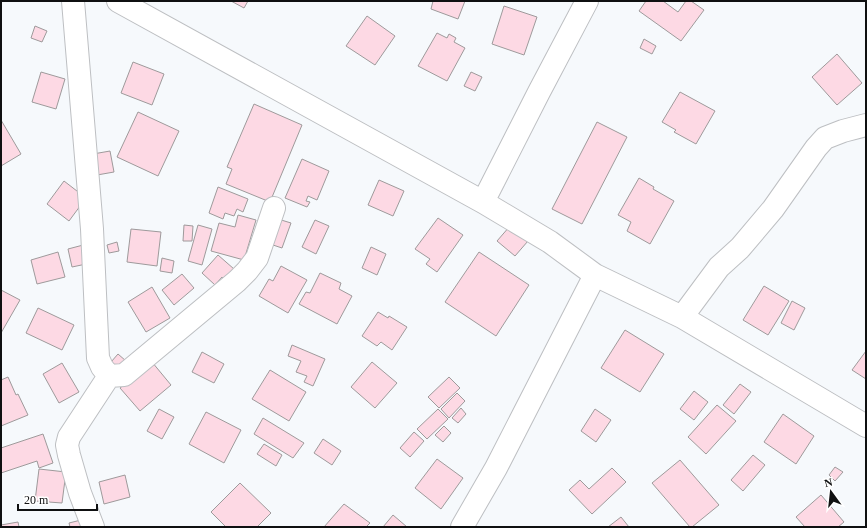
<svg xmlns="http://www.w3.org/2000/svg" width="867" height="528" font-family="'Times New Roman',serif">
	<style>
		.building { fill: #fdd9e4; stroke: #9e9a9b }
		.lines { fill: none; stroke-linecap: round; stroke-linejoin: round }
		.minor-casing { stroke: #bdbfc2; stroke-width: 24 }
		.minor { stroke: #fff; stroke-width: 22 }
	</style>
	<rect width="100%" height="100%" fill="#f6f9fc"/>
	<!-- building -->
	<path class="building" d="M 231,1 L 248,1 L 244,8 Z
		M 433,1 L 465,1 L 458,19 L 431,9 Z
		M 646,1 L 663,1 L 678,12 L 686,1 L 691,1 L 704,10 L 681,41 L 639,11 Z
		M 504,6 L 537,17 L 524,55 L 492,44 Z
		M 367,16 L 395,36 L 375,65 L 346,46 Z
		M 35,26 L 47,31 L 42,42 L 31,38 Z
		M 437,33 L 447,38 L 449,34 L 456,38 L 454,42 L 465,48 L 447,81 L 418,66 Z
		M 644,39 L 656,46 L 652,54 L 640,48 Z
		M 837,54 L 862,83 L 837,105 L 812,77 Z
		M 133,62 L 164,74 L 152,105 L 121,93 Z
		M 41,72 L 65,79 L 56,109 L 32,102 Z
		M 471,72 L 482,77 L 475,91 L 464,86 Z
		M 680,92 L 715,111 L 696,144 L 674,132 L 676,130 L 662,122 Z
		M 254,104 L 302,125 L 270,202 L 226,184 L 232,169 L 227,167 Z
		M 138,112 L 179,131 L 158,176 L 117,157 Z
		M 1,120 L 21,154 L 1,166 Z
		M 597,122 L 627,137 L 582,224 L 552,209 Z
		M 110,151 L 114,172 L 97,175 L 93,154 Z
		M 302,159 L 329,171 L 317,200 L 308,196 L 306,201 L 310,202 L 307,207 L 285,198 Z
		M 639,178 L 654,187 L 653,189 L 674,201 L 650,244 L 627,231 L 631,222 L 618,215 Z
		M 379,180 L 404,191 L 393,216 L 368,205 Z
		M 64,181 L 86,198 L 69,221 L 47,204 Z
		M 218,187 L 248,199 L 243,212 L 237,209 L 234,216 L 225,213 L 223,219 L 209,213 Z
		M 238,215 L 256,220 L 244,260 L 211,251 L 219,223 L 235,227 Z
		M 438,218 L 463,235 L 437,272 L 426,264 L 430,259 L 415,249 Z
		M 278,219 L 291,223 L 282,248 L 270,244 Z
		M 315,220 L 329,226 L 316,254 L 302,247 Z
		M 184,225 L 193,226 L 192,241 L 183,241 Z
		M 198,225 L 212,229 L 202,265 L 188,261 Z
		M 510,226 L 528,241 L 515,256 L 497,241 Z
		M 131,229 L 161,232 L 157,266 L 127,262 Z
		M 117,242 L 119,251 L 109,253 L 107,245 Z
		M 87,244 L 91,263 L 72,267 L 68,249 Z
		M 371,247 L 386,254 L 377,275 L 362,268 Z
		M 58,252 L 65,277 L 37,284 L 31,260 Z
		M 479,252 L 529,285 L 496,336 L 445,302 Z
		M 218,255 L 234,269 L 225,280 L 222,277 L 215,285 L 202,273 Z
		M 162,258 L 174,261 L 172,273 L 160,271 Z
		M 281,266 L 307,280 L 288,313 L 259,296 L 269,279 L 273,281 Z
		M 320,273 L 341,283 L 339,289 L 352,296 L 337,324 L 299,304 L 306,292 L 310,293 Z
		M 182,274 L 194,288 L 174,305 L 162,290 Z
		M 764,286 L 789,301 L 768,335 L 743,320 Z
		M 152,287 L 170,318 L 146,332 L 128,302 Z
		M 1,290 L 20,300 L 1,333 Z
		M 792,301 L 805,308 L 794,330 L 781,323 Z
		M 38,308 L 74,325 L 62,350 L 26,333 Z
		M 378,312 L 388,318 L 389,316 L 407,327 L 392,350 L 381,342 L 377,346 L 362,336 Z
		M 625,330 L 664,354 L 640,392 L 601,368 Z
		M 292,345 L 325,359 L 313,386 L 304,382 L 307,376 L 296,372 L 301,361 L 288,356 Z
		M 866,351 L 866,379 L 852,370 Z
		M 202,352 L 224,364 L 214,383 L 192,372 Z
		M 118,354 L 126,361 L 119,369 L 111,362 Z
		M 152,362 L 171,385 L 140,411 L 120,388 Z
		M 372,362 L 397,383 L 375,408 L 351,387 Z
		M 62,363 L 79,392 L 59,403 L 43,374 Z
		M 270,370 L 306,392 L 289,421 L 252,399 Z
		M 8,377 L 16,395 L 18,394 L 28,415 L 1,426 L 1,380 Z
		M 449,377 L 460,388 L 439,408 L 428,397 Z
		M 740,384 L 751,392 L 734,414 L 723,405 Z
		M 694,391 L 708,402 L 694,420 L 680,409 Z
		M 457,393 L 465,401 L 449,418 L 441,409 Z
		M 717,405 L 736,421 L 706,454 L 688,437 Z
		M 461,408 L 466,414 L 458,423 L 452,418 Z
		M 159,409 L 174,417 L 162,439 L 147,431 Z
		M 438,409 L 448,419 L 427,439 L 417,429 Z
		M 595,409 L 611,420 L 596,442 L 581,431 Z
		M 206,412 L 241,430 L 224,463 L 189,444 Z
		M 783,414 L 814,436 L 796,464 L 764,442 Z
		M 263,418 L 304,443 L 293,458 L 254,434 Z
		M 444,426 L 451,433 L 443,442 L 435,435 Z
		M 414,432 L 424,441 L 410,457 L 400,448 Z
		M 43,434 L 53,463 L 39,468 L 37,461 L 1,473 L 1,448 Z
		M 323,439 L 341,451 L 332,465 L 314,453 Z
		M 264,444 L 282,455 L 276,466 L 257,454 Z
		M 753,455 L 765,465 L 743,491 L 731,480 Z
		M 437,459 L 463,478 L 441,509 L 415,488 Z
		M 680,460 L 719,505 L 692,527 L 690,527 L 652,483 Z
		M 835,467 L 843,472 L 835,481 L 829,475 Z
		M 612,468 L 626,482 L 592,514 L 569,490 L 580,480 L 589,489 Z
		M 39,469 L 66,472 L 62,503 L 35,501 Z
		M 125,475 L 130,497 L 104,504 L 99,482 Z
		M 240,483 L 271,513 L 257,527 L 226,527 L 211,512 Z
		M 821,495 L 844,522 L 838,527 L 805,527 L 796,517 Z
		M 344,504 L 370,523 L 366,527 L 324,527 Z
		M 393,515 L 407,527 L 383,527 Z
		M 621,517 L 629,527 L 608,527 Z
		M 89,518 L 91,527 L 70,527 L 69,523 Z
		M 18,522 L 19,527 L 1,527 L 1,525 Z"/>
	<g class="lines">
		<defs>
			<path id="minor" d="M 73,1 L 92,229 L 98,358 L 102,367 L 109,376 L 124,375 L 237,281 L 247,271 L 257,258 L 274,208
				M 118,1 L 483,202 L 550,242 L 595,275 L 682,317 L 866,426
				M 483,202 L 539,92 L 587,1
				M 682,317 L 719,267 L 740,248 L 773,209 L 816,148 L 825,138 L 843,131 L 866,125
				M 93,527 L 80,493 L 69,455 L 67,445 L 69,437 L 109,376
				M 462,527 L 496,468 L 595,275"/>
		</defs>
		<!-- minor casing -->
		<use href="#minor" class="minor-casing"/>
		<!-- minor -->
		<use href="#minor" class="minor"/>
	</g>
	<!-- border -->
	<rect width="867" height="528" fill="none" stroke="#0f1011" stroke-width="4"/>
	<!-- north arrow -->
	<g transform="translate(831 492) rotate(345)" stroke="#ffffff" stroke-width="3" paint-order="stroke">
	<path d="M0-3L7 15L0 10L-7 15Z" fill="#0f1011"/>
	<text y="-6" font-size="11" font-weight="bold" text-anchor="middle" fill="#0f1011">N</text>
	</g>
	<!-- scale -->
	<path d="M18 504v6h79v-6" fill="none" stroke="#0f1011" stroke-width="2"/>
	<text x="24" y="504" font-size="12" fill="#0f1011" stroke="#ffffff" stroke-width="3" paint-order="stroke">20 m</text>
</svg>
